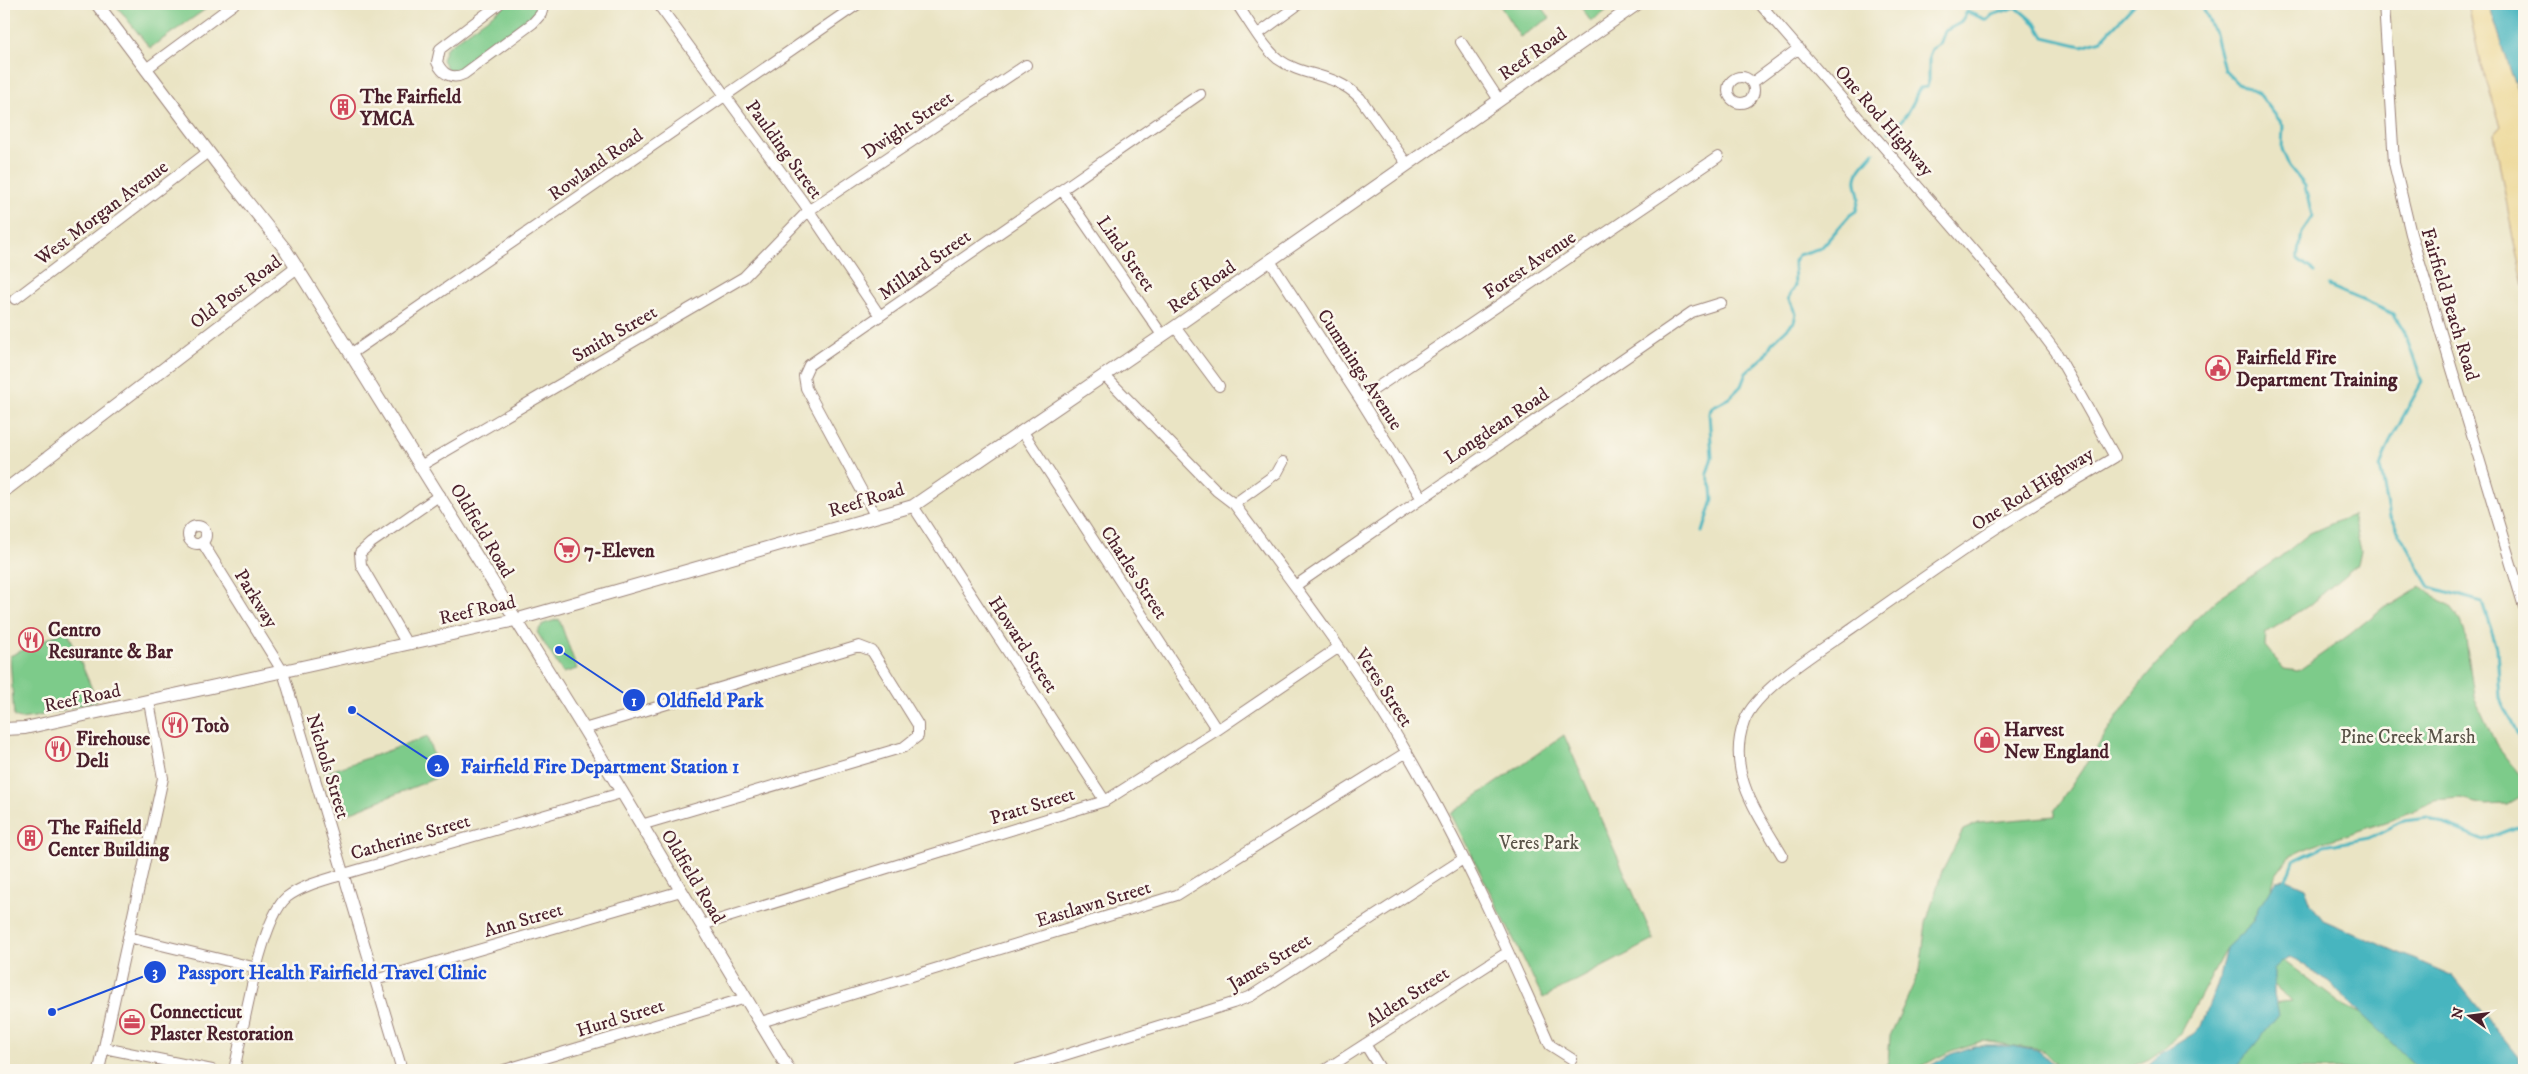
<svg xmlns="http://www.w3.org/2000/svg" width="2528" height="1074" font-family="'IM FELL DW Pica',serif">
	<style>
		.green { fill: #7dcb8a; stroke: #64755a }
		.sand { fill: #eeda9e; stroke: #9c7c64 }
		.water { fill: #46b5bf; stroke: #486a75 }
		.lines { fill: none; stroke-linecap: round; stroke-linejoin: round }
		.stream { stroke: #46b5bf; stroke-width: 3 }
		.minor-casing { stroke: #9a8278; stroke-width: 12 }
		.tertiary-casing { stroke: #9a8278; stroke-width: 14 }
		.minor { stroke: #fff; stroke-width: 10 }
		.tertiary { stroke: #fff; stroke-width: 12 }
		.labels { text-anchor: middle; stroke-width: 5; stroke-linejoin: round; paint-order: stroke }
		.street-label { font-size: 19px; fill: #4a1f2b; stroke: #fbf7ec }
		.poi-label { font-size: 19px; font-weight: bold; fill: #4a1f2b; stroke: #fbf7ec; text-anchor: start }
		.park-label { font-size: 19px; fill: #595348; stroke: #fbf7ec }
		.leader { fill: none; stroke: #1d4ed8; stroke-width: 2 }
		.callout-dot { fill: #1d4ed8; stroke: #fbf7ec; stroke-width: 2 }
		.mark-label { font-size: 15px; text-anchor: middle; font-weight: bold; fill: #fff }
		.callout-label { font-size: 20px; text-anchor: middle; font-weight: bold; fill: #1d4ed8; stroke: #fbf7ec; stroke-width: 5; stroke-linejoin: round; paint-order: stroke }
	</style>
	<rect width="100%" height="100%" fill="#fbf7ec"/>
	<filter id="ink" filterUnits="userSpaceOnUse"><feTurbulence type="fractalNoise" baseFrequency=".02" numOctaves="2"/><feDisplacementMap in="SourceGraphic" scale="10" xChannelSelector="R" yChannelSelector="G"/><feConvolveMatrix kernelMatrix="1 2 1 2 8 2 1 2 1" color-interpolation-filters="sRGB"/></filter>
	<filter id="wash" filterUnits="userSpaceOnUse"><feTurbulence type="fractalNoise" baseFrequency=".0096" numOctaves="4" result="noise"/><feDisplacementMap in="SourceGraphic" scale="20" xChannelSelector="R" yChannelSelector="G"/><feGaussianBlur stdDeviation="1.12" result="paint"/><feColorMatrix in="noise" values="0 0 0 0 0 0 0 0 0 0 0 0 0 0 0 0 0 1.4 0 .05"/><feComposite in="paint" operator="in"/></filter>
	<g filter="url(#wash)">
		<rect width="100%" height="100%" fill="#eae4c4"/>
		<!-- green -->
		<path class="green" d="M 115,4 L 213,4 L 150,48 Z
			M 507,4 L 537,4 L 535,17 L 461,71 L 448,70 L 442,60 L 446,48 Z
			M 1499,4 L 1540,4 L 1550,18 L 1520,37 Z
			M 1579,4 L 1615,4 L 1591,22 Z
			M 2352,515 L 2361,550 L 2358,564 L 2308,606 L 2266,633 L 2265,646 L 2284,669 L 2298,671 L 2349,635 L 2385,606 L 2393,604 L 2421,587 L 2448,605 L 2461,622 L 2465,633 L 2474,697 L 2496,744 L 2524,779 L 2524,794 L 2507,804 L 2484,805 L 2461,799 L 2435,801 L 2391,820 L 2312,846 L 2289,857 L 2275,876 L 2256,940 L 2341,1004 L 2366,1016 L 2433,1070 L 2223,1070 L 2262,1005 L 2292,1002 L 2268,979 L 2226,948 L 2181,1033 L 2165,1048 L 2149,1059 L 2124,1070 L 2062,1070 L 2042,1050 L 1982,1041 L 1951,1051 L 1914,1070 L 1878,1070 L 1888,1063 L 1890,1036 L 1920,970 L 1926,923 L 1941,874 L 1963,830 L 1979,823 L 2055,816 L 2055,810 L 2136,689 L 2197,618 L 2217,599 L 2280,557 L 2310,533 Z
			M 559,619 L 577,669 L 563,673 L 537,632 L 543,624 Z
			M 73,627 L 75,631 L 69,634 L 97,701 L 35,717 L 20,719 L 14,717 L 10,656 Z
			M 1564,735 L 1654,940 L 1543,998 L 1451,814 Z
			M 427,737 L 441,776 L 339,817 L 325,773 Z"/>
		<!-- sand -->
		<path class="sand" d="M 2468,4 L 2489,4 L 2512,75 L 2524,102 L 2524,285 L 2513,238 L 2494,134 L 2501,126 L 2480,62 Z"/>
		<!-- water -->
		<path class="water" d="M 2489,4 L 2524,4 L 2524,102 L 2512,75 Z
			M 2285,879 L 2305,888 L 2311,904 L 2323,920 L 2453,976 L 2518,1057 L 2519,1065 L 2522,1070 L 2420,1070 L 2328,982 C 2314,975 2305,963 2290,957 L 2281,962 L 2274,970 L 2274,994 L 2279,1015 L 2234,1070 L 2143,1070 L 2160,1054 L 2193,1034 L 2201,1026 L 2218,982 L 2226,948 L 2253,922 L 2261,904 L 2277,880 Z
			M 1975,1046 L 2012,1046 L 2039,1051 L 2060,1070 L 1923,1070 L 1951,1054 Z"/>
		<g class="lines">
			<!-- stream -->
			<path class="stream" d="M 2017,4 L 2016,7 L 2037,25 L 2044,37 L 2082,46 L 2101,40 L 2135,4
				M 2201,4 L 2215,34 L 2224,70 L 2236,82 L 2260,95 L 2283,125 L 2282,149 L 2289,166 L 2305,186 L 2312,217 L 2302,232 L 2298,259 L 2315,272
				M 1889,132 C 1899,123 1907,116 1913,103 C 1916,98 1916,93 1920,88 L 1927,87 L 1929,80 L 1929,56 L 1932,49 L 1940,44 L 1945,31 L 1960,23 L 1967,12 L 1987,20 L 1992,15 L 2016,7
				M 2329,286 L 2394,314 L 2404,331 L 2422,382 L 2391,439 L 2380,467 L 2390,517 L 2430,587 L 2482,602 L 2497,648 L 2500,699 L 2524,748
				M 1703,532 L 1713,500 L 1712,488 L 1707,474 L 1712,457 L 1709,413 L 1712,407 L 1729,398 L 1741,386 L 1746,373 L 1765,356 L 1772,343 L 1794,322 L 1796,314 L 1788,298 L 1795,286 L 1794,261 L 1798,255 L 1821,248 L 1850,215 L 1856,211 C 1861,193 1859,199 1856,183 C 1854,172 1868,160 1874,152
				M 2285,882 L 2293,861 L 2324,846 L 2369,838 L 2404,820 L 2427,817 L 2484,840 L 2520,826 L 2524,821"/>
		</g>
	</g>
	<g filter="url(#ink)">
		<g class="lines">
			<defs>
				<path id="minor" d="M 499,4 L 440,49 L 437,62 C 442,74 452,80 464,74 L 533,23 L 541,14 L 544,4
					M 658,4 L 803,202 L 880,316
					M 1237,4 C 1248,20 1263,47 1278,59 C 1304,78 1333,71 1360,98 L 1407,164
					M 1760,4 L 2023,308 L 2056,352 L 2115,457 C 2075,481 2034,504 1995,529 C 1946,561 1899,595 1852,628 C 1823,648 1755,690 1744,722 C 1726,772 1757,813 1782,855
					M 2384,4 L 2394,163 L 2411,234 L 2524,607
					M 1258,34 L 1299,4
					M 1461,42 L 1499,100
					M 146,69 L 234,4
					M1728 90a13 13 0 1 1 26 0a13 13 0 1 1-26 0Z
					M 1752,83 L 1799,48
					M 1062,190 L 1162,335
					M 1270,261 L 1360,399 L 1421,497
					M 15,299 L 208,152
					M 1175,327 L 1219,386
					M 352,353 L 858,4
					M 1105,376 L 1217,491 L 1234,504 C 1294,585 1356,665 1407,753 C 1461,846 1506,946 1550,1045 L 1572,1059
					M 1360,399 L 1718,157
					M 1023,432 L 1217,730
					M 422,465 L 744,277 L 808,211 L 1026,65
					M 1234,504 L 1277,473 L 1283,462
					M 913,506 L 1105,801
					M 876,517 L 806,388 L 804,376 L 809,365 L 1200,94
					M188 535a9 9 0 1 1 18 0a9 9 0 1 1-18 0Z
					M 202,542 L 283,672 L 402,1070
					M 1295,586 L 1692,312 L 1721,303
					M 407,644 L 361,565 L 360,553 L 371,543 L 440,495
					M 584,729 L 859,646 L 872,651 L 918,725 L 918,736 L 904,747 L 641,825
					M 702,925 L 1105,801 L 1217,730 L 1339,647
					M 128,937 L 257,968
					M 375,980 L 681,891
					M 761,1022 L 1177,895 L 1407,752
					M 1365,1044 L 1381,1070
					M 104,1048 L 212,1070
					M 99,1070 L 163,778 L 149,702
					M 234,1070 C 243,1033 260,919 287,897 C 303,885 326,880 344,874 L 621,793
					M 504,1070 L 746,998
					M 1016,1070 L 1233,1003 L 1251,996 L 1463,859
					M 1325,1070 L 1508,952"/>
				<path id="tertiary" d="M 97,4 L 222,170 L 285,249 L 306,282 L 584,729 L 789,1070
					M 4,491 L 297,267
					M 4,729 L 25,728 L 515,620 L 913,506 L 1175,327 L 1637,4"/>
			</defs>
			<!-- minor casing -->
			<use href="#minor" class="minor-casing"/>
			<!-- tertiary casing -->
			<use href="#tertiary" class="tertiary-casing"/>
			<!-- minor -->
			<use href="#minor" class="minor"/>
			<!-- tertiary -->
			<use href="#tertiary" class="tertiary"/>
		</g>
	</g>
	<!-- icons -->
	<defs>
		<symbol id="building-ring" viewBox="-11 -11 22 22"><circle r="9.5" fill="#fbf7ec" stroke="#d1495b" stroke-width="1.5"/><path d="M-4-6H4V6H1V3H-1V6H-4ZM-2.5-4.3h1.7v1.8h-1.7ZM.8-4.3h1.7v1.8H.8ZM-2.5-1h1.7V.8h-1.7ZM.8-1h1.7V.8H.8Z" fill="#d1495b"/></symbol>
		<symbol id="civic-ring" viewBox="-11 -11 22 22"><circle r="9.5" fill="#fbf7ec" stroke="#d1495b" stroke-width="1.5"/><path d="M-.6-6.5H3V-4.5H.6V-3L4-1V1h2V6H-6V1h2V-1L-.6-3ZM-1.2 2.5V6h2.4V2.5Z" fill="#d1495b"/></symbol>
		<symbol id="supermarket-ring" viewBox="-11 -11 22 22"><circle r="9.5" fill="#fbf7ec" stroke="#d1495b" stroke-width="1.5"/><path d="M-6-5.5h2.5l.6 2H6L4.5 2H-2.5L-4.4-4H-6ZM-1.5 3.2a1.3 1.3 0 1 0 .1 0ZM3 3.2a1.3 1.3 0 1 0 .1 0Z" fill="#d1495b"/></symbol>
		<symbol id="restaurant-ring" viewBox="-11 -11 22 22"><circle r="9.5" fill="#fbf7ec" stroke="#d1495b" stroke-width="1.5"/><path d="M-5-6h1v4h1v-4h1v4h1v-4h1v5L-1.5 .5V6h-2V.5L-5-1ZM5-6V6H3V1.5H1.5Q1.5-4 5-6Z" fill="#d1495b"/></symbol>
		<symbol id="shop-ring" viewBox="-11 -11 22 22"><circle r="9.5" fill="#fbf7ec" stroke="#d1495b" stroke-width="1.5"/><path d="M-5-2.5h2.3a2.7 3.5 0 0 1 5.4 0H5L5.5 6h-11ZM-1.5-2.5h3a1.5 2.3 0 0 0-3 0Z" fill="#d1495b"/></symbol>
		<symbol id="office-ring" viewBox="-11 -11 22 22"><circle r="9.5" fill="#fbf7ec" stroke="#d1495b" stroke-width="1.5"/><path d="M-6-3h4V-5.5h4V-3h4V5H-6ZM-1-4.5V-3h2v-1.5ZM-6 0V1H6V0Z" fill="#d1495b"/></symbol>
	</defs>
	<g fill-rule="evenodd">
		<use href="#building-ring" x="329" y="93" width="28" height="28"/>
		<use href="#civic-ring" x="2204" y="354" width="28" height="28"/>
		<use href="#supermarket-ring" x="553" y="536" width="28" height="28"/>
		<use href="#restaurant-ring" x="17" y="626" width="28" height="28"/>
		<use href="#restaurant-ring" x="161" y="711" width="28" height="28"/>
		<use href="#shop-ring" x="1973" y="726" width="28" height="28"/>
		<use href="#restaurant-ring" x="44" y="735" width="28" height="28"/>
		<use href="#building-ring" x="16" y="824" width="28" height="28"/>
		<use href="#office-ring" x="118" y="1008" width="28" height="28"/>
	</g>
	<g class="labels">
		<!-- street labels -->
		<g class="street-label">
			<text transform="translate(1532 53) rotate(-35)" y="7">Reef Road</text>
			<text transform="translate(1885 120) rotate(49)" y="7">One Rod Highway</text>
			<text transform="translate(907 124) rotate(-34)" y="7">Dwight Street</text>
			<text transform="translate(785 149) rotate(54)" y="7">Paulding Street</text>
			<text transform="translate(595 164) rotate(-35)" y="7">Rowland Road</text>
			<text transform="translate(101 212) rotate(-37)" y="7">West Morgan Avenue</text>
			<text transform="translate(1127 253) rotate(55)" y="7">Lind Street</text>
			<text transform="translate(924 264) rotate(-35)" y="7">Millard Street</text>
			<text transform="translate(1529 264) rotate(-34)" y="7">Forest Avenue</text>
			<text transform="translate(1201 286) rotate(-35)" y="7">Reef Road</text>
			<text transform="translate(235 291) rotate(-37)" y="7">Old Post Road</text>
			<text transform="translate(2451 304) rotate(73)" y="7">Fairfield Beach Road</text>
			<text transform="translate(614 333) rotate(-30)" y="7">Smith Street</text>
			<text transform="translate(1361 369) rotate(57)" y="7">Cummings Avenue</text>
			<text transform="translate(1496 425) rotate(-34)" y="7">Longdean Road</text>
			<text transform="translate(2032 488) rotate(-32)" y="7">One Rod Highway</text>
			<text transform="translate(866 499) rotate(-17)" y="7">Reef Road</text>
			<text transform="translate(483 530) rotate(59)" y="7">Oldfield Road</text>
			<text transform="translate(1135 572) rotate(57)" y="7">Charles Street</text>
			<text transform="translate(257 598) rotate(58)" y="7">Parkway</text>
			<text transform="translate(477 609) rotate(-13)" y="7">Reef Road</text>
			<text transform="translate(1024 644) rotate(57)" y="7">Howard Street</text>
			<text transform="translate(1385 687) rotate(57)" y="7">Veres Street</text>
			<text transform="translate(82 697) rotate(-12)" y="7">Reef Road</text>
			<text transform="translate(329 766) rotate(73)" y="7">Nichols Street</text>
			<text transform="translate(1032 805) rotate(-17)" y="7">Pratt Street</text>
			<text transform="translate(410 836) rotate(-16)" y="7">Catherine Street</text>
			<text transform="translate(694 876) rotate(59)" y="7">Oldfield Road</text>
			<text transform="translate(1093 903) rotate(-17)" y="7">Eastlawn Street</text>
			<text transform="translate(523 919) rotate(-16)" y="7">Ann Street</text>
			<text transform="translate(1269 961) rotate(-31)" y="7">James Street</text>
			<text transform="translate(1407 996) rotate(-33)" y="7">Alden Street</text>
			<text transform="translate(620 1017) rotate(-17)" y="7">Hurd Street</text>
		</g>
		<!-- poi labels -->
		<g class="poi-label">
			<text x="360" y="103">The Fairfield<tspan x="360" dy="22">YMCA</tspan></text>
			<text x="2236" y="364">Fairfield Fire<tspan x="2236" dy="22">Department Training</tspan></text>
			<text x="584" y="557">7-Eleven</text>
			<text x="48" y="636">Centro<tspan x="48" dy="22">Resurante &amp; Bar</tspan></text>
			<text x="192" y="732">Totò</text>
			<text x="2004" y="736">Harvest<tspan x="2004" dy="22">New England</tspan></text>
			<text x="76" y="745">Firehouse<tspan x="76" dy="22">Deli</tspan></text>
			<text x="48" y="834">The Faifield<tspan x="48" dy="22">Center Building</tspan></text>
			<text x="150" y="1018">Connecticut<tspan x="150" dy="22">Plaster Restoration</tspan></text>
		</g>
		<!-- park labels -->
		<g class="park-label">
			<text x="2408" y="743">Pine Creek Marsh</text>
			<text x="1539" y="849">Veres Park</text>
		</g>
	</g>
	<!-- callouts -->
	<path class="leader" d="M559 650L634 700M352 710L438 766M52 1012L155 972"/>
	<g class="callout-dot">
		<circle cx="559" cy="650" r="5"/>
		<circle cx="352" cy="710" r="5"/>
		<circle cx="52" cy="1012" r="5"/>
		<circle cx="634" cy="700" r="12"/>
		<circle cx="438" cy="766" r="12"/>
		<circle cx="155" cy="972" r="12"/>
	</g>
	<g class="mark-label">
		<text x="634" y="706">1</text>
		<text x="438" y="771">2</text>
		<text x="155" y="977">3</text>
	</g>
	<g class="callout-label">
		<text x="710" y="707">Oldfield Park</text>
		<text x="600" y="773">Fairfield Fire Department Station 1</text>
		<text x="332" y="979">Passport Health Fairfield Travel Clinic</text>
	</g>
	<!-- margin -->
	<rect width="2528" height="1074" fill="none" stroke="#fbf7ec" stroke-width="20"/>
	<!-- north arrow -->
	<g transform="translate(2470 1016) rotate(284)" stroke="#fbf7ec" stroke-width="4" paint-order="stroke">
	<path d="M0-4L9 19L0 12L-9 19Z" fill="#4a1f2b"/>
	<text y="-8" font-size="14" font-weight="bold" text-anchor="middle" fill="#4a1f2b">N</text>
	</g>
</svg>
